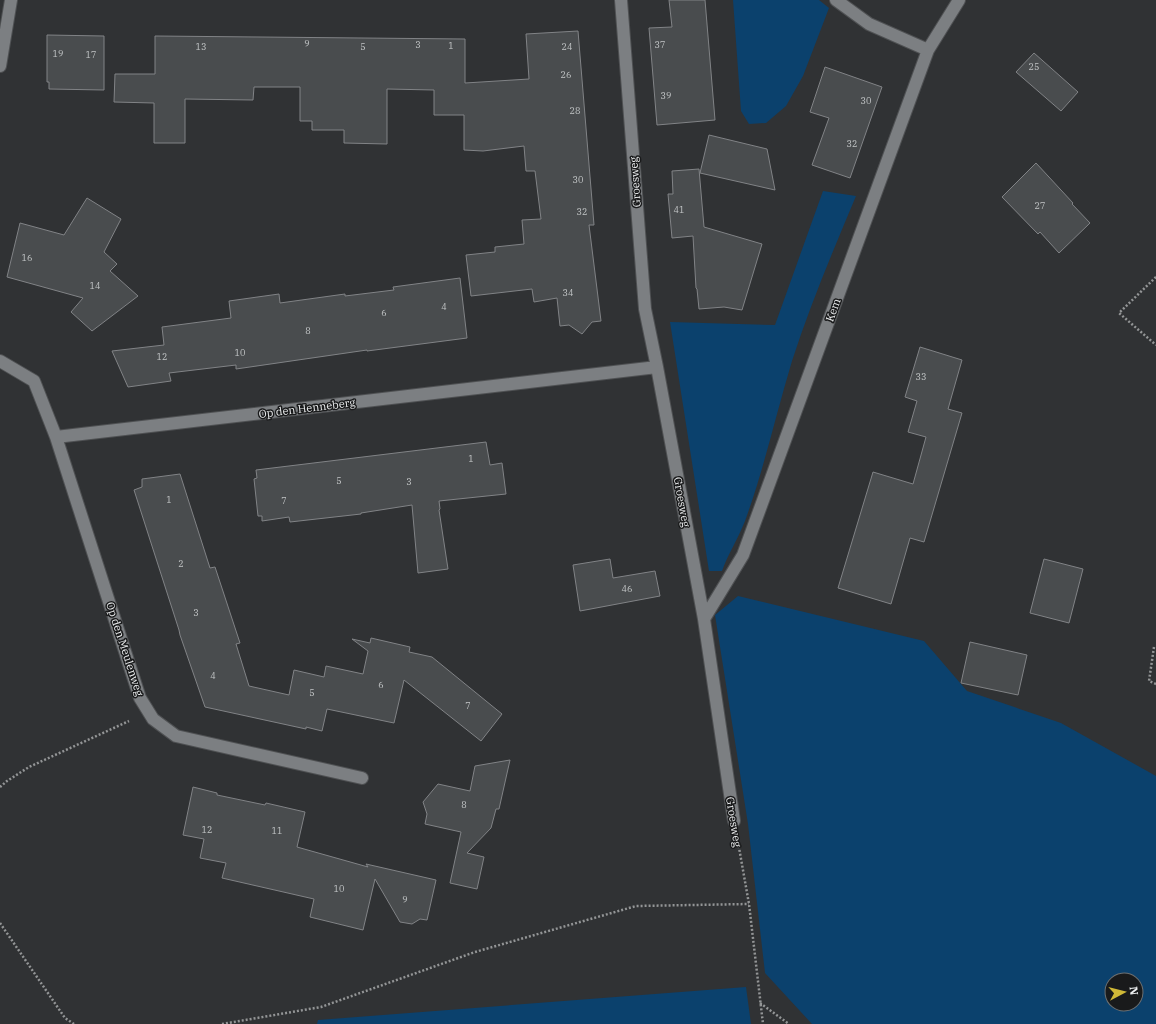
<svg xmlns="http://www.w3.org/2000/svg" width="1156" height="1024" font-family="'IBM Plex Serif',serif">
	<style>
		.green { fill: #0b416d; fill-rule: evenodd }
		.building { fill: #494c4e; stroke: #818386 }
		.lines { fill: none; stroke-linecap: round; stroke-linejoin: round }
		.minor-casing { stroke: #4f5153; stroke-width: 14 }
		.path { stroke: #939596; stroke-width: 2.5; stroke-dasharray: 2 2; stroke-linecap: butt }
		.minor { stroke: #7c7f82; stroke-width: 12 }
		.labels { text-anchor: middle; stroke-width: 3; stroke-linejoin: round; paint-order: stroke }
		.number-label { font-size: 9px; fill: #c3c6c7 }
		.street-label { font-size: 11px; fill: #eceeef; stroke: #191a1b }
	</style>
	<rect width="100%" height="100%" fill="#303234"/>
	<!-- green -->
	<path class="green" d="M 733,0 L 819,0 L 829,8 L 803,76 L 786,106 L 766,123 L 749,124 L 741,111 Z
		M 823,191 L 856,196 C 833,251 810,305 792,361 C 776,414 764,469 745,521 C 738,539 728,554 722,571 L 709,571 L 670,322 L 775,325 Z
		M 738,596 L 924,641 L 967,691 L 1061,723 L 1156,776 L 1156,1024 L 812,1024 L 765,973 L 748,824 L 715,615 ZM 1112,980 L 1136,980 L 1136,1004 L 1112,1004 Z
		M 746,987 L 751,1024 L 317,1024 L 318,1020 Z"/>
	<!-- building -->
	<path class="building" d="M 669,0 L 705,0 L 715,120 L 657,125 L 649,28 L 672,27 Z
		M 578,31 L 594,225 L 589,225 L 601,321 L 592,322 L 582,334 L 569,325 L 560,326 L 557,298 L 534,302 L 532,289 L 471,296 L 466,255 L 495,252 L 495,247 L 524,244 L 522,220 L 541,219 L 535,171 L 526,171 L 524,146 L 483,151 L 464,150 L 464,115 L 434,115 L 434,90 L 387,89 L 387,144 L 344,143 L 344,130 L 312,130 L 312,121 L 300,121 L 300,87 L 254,87 L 253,100 L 185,99 L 185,143 L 154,143 L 154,103 L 114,102 L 115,74 L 155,74 L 155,36 L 465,39 L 465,83 L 529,79 L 526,34 Z
		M 47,35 L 104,36 L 104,90 L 49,89 L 49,82 L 47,82 Z
		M 1034,53 L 1078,92 L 1061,111 L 1016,72 Z
		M 825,67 L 882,87 L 850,178 L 812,165 L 829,118 L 810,112 Z
		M 709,135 L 767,149 L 775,190 L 700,173 Z
		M 1036,163 L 1073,203 L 1072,204 L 1090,223 L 1059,253 L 1040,232 L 1038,234 L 1002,197 Z
		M 699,169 L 704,227 L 762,244 L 742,310 L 724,307 L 699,309 L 697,289 L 696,288 L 693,236 L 672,238 L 668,194 L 673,194 L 672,171 Z
		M 87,198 L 121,219 L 104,252 L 117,264 L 110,271 L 138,296 L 92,331 L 71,312 L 83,298 L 7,277 L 20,223 L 64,235 Z
		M 460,278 L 467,338 L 367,351 L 367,350 L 236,369 L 236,365 L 169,373 L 171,381 L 128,387 L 112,351 L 164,345 L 162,327 L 231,318 L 229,301 L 279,294 L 280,303 L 345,294 L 345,296 L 394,290 L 393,287 Z
		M 920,347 L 962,360 L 948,409 L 962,413 L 924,542 L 910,538 L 891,604 L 838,588 L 873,472 L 913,484 L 926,437 L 908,432 L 917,401 L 905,397 Z
		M 486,442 L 490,465 L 502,463 L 506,494 L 439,501 L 440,509 L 439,510 L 448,569 L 418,573 L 412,505 L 361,513 L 361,514 L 290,522 L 289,517 L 262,521 L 262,516 L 258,516 L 254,479 L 257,478 L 256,470 Z
		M 180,474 L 210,568 L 215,567 L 240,643 L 236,644 L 249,686 L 289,695 L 294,670 L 324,677 L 326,666 L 363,674 L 368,651 L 352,639 L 370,643 L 371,638 L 410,647 L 409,652 L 432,657 L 502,714 L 481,741 L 404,680 L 394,723 L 327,709 L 322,731 L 306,727 L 306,729 L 205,707 L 180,635 L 179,630 L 134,490 L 142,487 L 142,479 Z
		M 610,559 L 613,578 L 655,571 L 660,596 L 580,611 L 573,565 Z
		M 1044,559 L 1083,569 L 1069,623 L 1030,613 Z
		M 970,642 L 1027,655 L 1018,695 L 961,683 Z
		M 510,760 L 499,809 L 496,809 L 491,828 L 467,853 L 484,857 L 477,889 L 450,883 L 461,832 L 425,824 L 427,814 L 423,802 L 438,784 L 470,791 L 475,766 Z
		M 193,787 L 217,793 L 217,795 L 265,805 L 266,803 L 305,812 L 297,847 L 368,867 L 366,864 L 436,880 L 427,920 L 420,919 L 412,924 L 400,922 L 375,879 L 363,930 L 310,917 L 314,899 L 222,878 L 226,863 L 200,858 L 204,839 L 183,835 Z"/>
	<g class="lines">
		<defs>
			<path id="minor" d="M 621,0 L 645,309 L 657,367 L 704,619 L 734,821
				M 836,0 L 869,24 L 928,50
				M 0,66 L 11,0
				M 0,361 L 34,381 L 56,437 L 657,367
				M 56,437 L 140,698 L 153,719 L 176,736 L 362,778
				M 704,619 L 743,555 L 928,50 L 959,0"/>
		</defs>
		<!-- minor casing -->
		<use href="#minor" class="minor-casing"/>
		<!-- path -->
		<path class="path" d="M 1156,277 L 1119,313 L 1156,345
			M 1154,647 L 1149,681 L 1156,684
			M 0,787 L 7,781 L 29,767 L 129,721
			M 738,842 L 749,904 L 763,1024
			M 0,923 L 65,1018 L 74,1024
			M 760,1003 L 789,1024
			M 222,1024 L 321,1007 L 475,952 L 636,906 L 749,904"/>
		<!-- minor -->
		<use href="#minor" class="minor"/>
	</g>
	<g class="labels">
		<!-- number labels -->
		<g class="number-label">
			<text x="307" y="47">9</text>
			<text x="418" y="48">3</text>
			<text x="660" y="48">37</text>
			<text x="451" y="49">1</text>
			<text x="201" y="50">13</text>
			<text x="363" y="50">5</text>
			<text x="567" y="50">24</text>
			<text x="58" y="57">19</text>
			<text x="91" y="58">17</text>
			<text x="1034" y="70">25</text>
			<text x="566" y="78">26</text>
			<text x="666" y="99">39</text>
			<text x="866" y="104">30</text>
			<text x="575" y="114">28</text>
			<text x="852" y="147">32</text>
			<text x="578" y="183">30</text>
			<text x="1040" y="209">27</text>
			<text x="679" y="213">41</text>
			<text x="582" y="215">32</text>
			<text x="27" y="261">16</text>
			<text x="95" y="289">14</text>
			<text x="568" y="296">34</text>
			<text x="444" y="310">4</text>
			<text x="384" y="316">6</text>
			<text x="308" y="334">8</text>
			<text x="240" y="356">10</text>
			<text x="162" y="360">12</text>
			<text x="921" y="380">33</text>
			<text x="471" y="462">1</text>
			<text x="339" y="484">5</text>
			<text x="409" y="485">3</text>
			<text x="169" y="503">1</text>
			<text x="284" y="504">7</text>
			<text x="181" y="567">2</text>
			<text x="627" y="592">46</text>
			<text x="196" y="616">3</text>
			<text x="213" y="679">4</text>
			<text x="381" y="688">6</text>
			<text x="312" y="696">5</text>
			<text x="468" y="709">7</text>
			<text x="464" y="808">8</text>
			<text x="207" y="833">12</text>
			<text x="277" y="834">11</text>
			<text x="339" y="892">10</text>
			<text x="405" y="903">9</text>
		</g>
		<!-- street labels -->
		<g class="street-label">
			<text transform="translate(635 182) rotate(-94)" y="4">Groesweg</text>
			<text transform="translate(833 310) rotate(-70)" y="4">Kem</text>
			<text transform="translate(307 408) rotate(-7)" y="4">Op den Henneberg</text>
			<text transform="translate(682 502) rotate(80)" y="4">Groesweg</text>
			<text transform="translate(125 649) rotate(72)" y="4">Op den Meulenweg</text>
			<text transform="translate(734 822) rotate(81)" y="4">Groesweg</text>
		</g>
	</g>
	<!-- north arrow -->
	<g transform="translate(1124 992) rotate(83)"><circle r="19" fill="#191a1b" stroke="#6d6f70"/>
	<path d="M0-3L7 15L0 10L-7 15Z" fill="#cfb837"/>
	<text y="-6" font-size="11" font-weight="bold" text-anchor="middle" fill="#eceeef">N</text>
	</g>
</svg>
